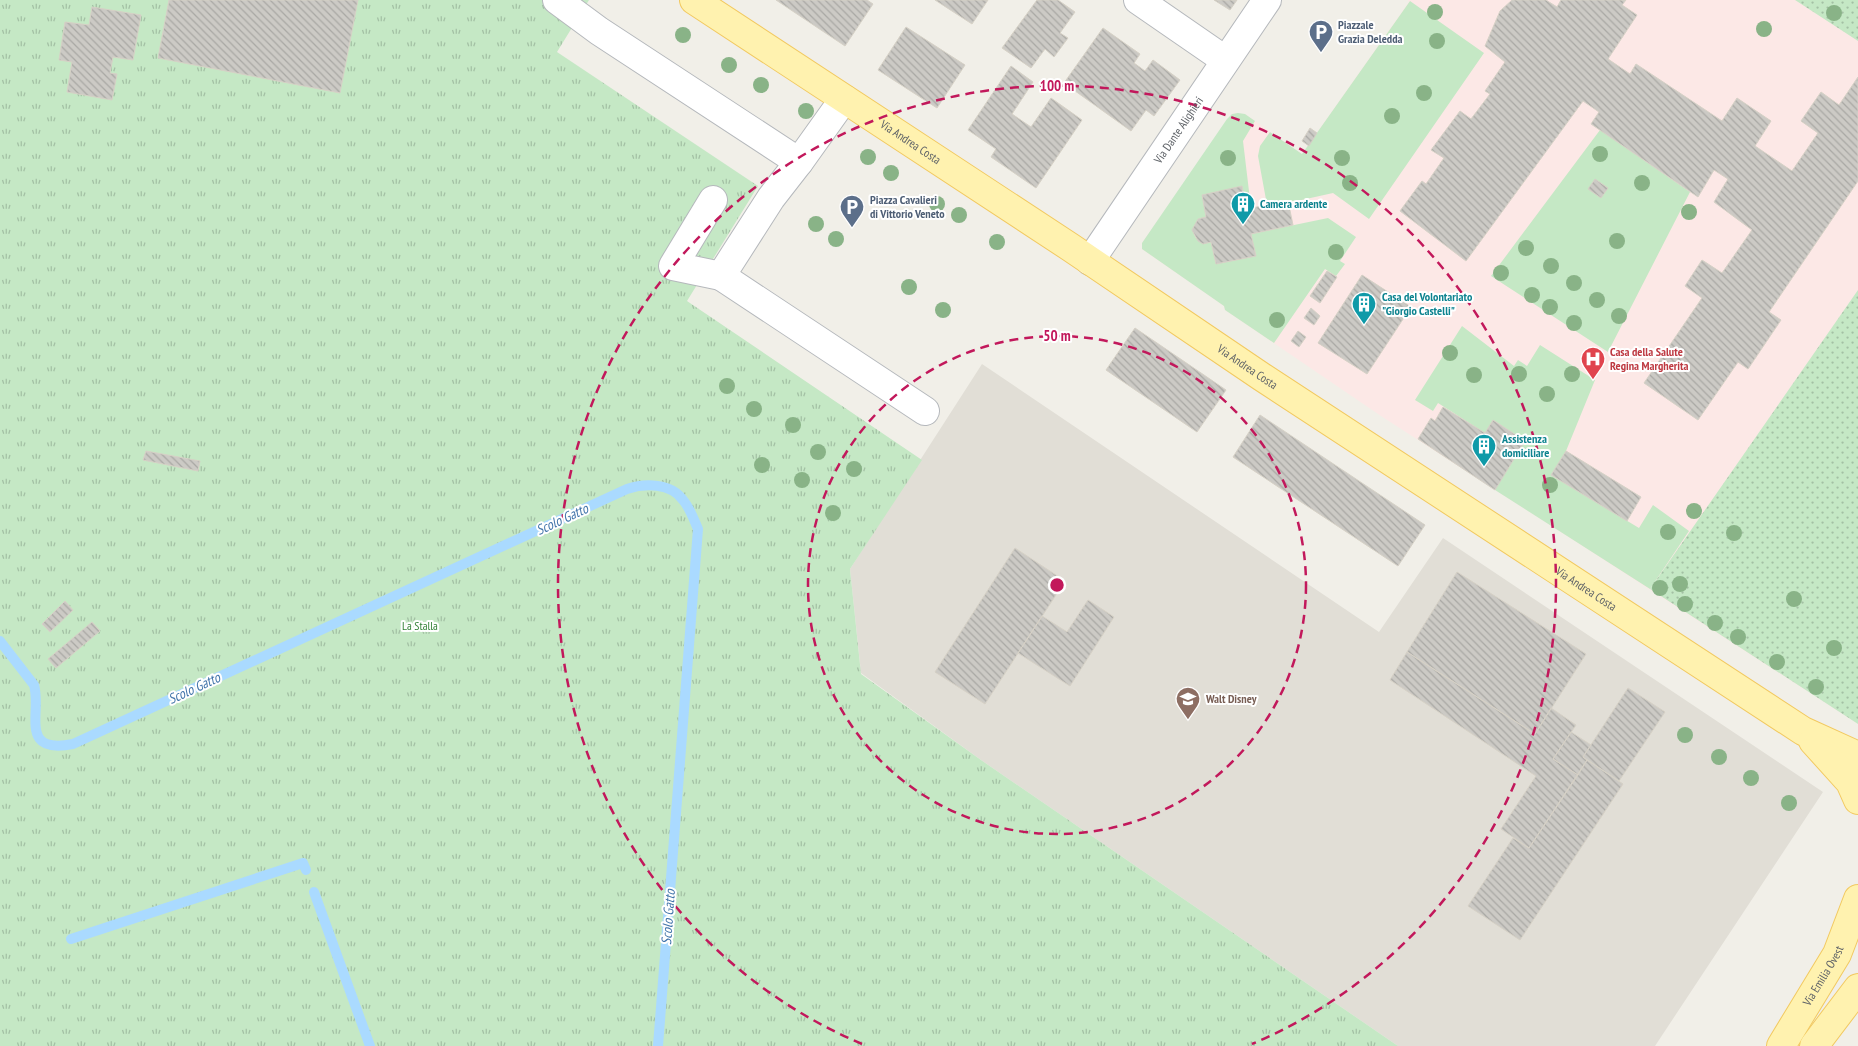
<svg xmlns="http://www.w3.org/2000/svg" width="1858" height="1046" font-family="'PT Sans Narrow',sans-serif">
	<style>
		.education { fill: #e1ded6 }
		.medical { fill: #fce8e6 }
		.grass { fill: #c5e8c5 }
		.park { fill: url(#park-tufts) }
		.garden { fill: url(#garden-dots) }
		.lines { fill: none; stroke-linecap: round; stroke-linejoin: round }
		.stream { stroke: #aadaff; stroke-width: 10 }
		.building { fill: url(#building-back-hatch); stroke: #d6d1c6 }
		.minor-casing { stroke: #b5b8bc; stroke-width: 30 }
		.major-casing { stroke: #f2c960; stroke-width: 30 }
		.minor { stroke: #fff; stroke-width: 28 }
		.major { stroke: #fff2af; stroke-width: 28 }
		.tree { fill: #89b387 }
		.ring { fill: none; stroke: #c2185b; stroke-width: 2.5; stroke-dasharray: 9 6 }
		.labels { text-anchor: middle; stroke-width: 4; stroke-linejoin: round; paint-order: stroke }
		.service-label { font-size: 12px; font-weight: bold; fill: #4e5e75; stroke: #fff; text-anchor: start }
		.street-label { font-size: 12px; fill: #5f6368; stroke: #fff }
		.culture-label { font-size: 12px; font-weight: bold; fill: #0d838f; stroke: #fff; text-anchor: start }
		.health-label { font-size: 12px; font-weight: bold; fill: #be3a42; stroke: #fff; text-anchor: start }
		.park-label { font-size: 12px; fill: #348238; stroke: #fff }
		.education-label { font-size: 12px; font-weight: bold; fill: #785e54; stroke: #fff; text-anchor: start }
		.water-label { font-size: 14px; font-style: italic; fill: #4174aa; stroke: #fff }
		.centre { fill: #c2185b; stroke: #fff; stroke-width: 2.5 }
		.ring-label { font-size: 15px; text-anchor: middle; font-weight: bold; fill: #c2185b; stroke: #fff; stroke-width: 4; stroke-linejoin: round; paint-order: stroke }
	</style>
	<defs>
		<pattern id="park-tufts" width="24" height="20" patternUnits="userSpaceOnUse" patternTransform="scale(1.25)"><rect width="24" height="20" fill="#c5e8c5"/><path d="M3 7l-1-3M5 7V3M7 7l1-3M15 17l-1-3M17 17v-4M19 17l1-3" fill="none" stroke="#a3c0a4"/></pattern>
		<pattern id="garden-dots" width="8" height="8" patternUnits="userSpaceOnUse" patternTransform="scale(1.25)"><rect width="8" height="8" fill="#c5e8c5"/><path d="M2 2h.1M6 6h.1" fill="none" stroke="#a3c0a4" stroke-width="1.8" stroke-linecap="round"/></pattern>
		<pattern id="building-back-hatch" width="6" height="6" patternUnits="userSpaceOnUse" patternTransform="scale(1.25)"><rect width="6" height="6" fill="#cccac5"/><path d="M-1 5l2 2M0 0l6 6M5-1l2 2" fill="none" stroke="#a9a8a4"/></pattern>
	</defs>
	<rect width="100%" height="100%" fill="#f1efe8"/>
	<!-- education -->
	<path class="education" d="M 982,364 L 1379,632 L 1443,538 L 1823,792 L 1655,1046 L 1398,1046 L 981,760 L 861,673 L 850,569 Z"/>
	<!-- medical -->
	<path class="medical" d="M 1408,0 L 1858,0 L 1858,724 L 1381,416 L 1225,310 L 1224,306 L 1142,249 L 1142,243 L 1232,114 L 1245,114 L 1302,154 L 1409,2 Z"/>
	<!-- grass -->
	<path class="grass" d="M 1410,1 L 1484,53 L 1369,219 L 1333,193 L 1288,203 L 1288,201 L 1267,205 L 1258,156 L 1260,146 L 1270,132 L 1302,154 Z
		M 1238,113 L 1245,114 L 1255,121 L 1243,141 L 1251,208 L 1246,209 L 1242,187 L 1202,195 L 1206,217 L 1198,219 L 1193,230 C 1195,241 1201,244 1211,242 L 1216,264 L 1256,256 L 1251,234 L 1328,218 L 1356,237 L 1340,261 L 1345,264 L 1336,276 L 1325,269 L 1274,343 L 1225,310 L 1224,306 L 1142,249 L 1142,243 L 1227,119 L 1232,114 Z
		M 1600,130 L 1690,192 L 1608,352 L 1491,276 Z
		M 1462,326 L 1514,366 L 1518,360 L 1527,366 L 1540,345 L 1595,380 L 1566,451 L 1551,475 L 1639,528 L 1653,505 L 1689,531 L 1650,589 L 1495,490 L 1524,440 L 1493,420 L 1485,433 L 1438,403 L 1433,411 L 1415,400 Z"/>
	<!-- park -->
	<path class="park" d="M 0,0 L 589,0 L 557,52 L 758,186 L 687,301 L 922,460 L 850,569 L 861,674 L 981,760 L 1398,1046 L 0,1046 Z"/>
	<!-- garden -->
	<path class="garden" d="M 1795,0 L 1858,0 L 1858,41 Z
		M 1858,290 L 1858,724 L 1650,589 Z"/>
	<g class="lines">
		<!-- stream -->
		<path class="stream" d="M 0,641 L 34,685 C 42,712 18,755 73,744 L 627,489 C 645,483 671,483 683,500 C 690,508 694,520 698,529 L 658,1046
			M 314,892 L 370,1046
			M 71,939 L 303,863 L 306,870"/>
	</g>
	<!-- building -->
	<path class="building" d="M 169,0 L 358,0 L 340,93 L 158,58 Z
		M 776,0 L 867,0 L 873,4 L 845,46 Z
		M 935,0 L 988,0 L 972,24 Z
		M 1037,0 L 1058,0 L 1075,12 L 1060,33 L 1068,38 L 1054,57 L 1045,49 L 1031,68 L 1002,48 Z
		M 1214,0 L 1237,0 L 1230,10 Z
		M 1512,0 L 1546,0 L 1557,7 L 1561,0 L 1626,0 L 1622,5 L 1637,15 L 1608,59 L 1630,74 L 1636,64 L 1722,121 L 1737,98 L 1771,121 L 1755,146 L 1792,171 L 1818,133 L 1801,121 L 1821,92 L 1839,105 L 1858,77 L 1858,181 L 1769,312 L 1781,320 L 1748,369 L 1738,362 L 1698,420 L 1644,383 L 1702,298 L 1685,286 L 1702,260 L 1722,273 L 1752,230 L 1714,202 L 1728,179 L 1714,170 L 1698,197 L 1591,124 L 1599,112 L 1583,101 L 1466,261 L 1400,211 L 1422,181 L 1426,184 L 1444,158 L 1431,150 L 1460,111 L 1471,119 L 1490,94 L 1485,91 L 1505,62 L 1485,46 L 1500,11 Z
		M 92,7 L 141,15 L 133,60 L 113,57 L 110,73 L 117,74 L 112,100 L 67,92 L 72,62 L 59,60 L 65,22 L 89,25 Z
		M 906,27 L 965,65 L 937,108 L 878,70 Z
		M 1103,28 L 1140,54 L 1134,63 L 1145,71 L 1153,60 L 1180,80 L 1154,116 L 1146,110 L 1131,131 L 1064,83 Z
		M 1011,66 L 1033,82 L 1012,114 L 1031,127 L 1051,98 L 1082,120 L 1036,188 L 991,157 L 996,149 L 968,130 Z
		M 1310,128 L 1317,133 L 1309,146 L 1302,141 Z
		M 1595,179 L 1608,188 L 1601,198 L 1588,189 Z
		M 1242,186 L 1246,209 L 1288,201 L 1293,225 L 1251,234 L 1256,256 L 1216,264 L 1211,242 L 1203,244 L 1198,241 L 1192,230 L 1198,219 L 1206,217 L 1202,195 Z
		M 1327,271 L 1337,277 L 1320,303 L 1310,296 Z
		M 1362,275 L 1411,307 L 1367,374 L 1318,343 Z
		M 1311,308 L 1320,316 L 1314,325 L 1304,318 Z
		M 1135,328 L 1226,390 L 1197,432 L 1106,370 Z
		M 1298,331 L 1306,337 L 1299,347 L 1291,341 Z
		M 1443,407 L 1485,433 L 1493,420 L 1525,441 L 1495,490 L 1418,439 L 1431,418 L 1435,421 Z
		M 1260,415 L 1425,525 L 1398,566 L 1233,457 Z
		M 146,451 L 200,461 L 198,471 L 143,460 Z
		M 1566,451 L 1641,497 L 1627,521 L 1551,475 Z
		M 1015,548 L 1065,581 L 985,704 L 935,672 Z
		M 1457,572 L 1586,654 L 1535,734 L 1407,652 Z
		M 1088,600 L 1114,617 L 1070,686 L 1018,653 L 1042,616 L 1067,632 Z
		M 65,601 L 73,610 L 50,632 L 42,624 Z
		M 92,622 L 100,631 L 56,668 L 48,659 Z
		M 1407,652 L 1535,734 L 1551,708 L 1576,725 L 1553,759 L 1578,775 L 1529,848 L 1501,829 L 1536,776 L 1390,680 Z
		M 1628,688 L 1665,712 L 1619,781 L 1583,757 Z
		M 1571,732 L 1591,745 L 1583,757 L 1587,760 L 1578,775 L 1553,759 Z
		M 1587,760 L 1623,784 L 1520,940 L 1468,906 L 1513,838 L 1529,848 Z"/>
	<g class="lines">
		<defs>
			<g id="minor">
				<path d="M 557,0 L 599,31 L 799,162 L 844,99"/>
				<path d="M 1138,0 L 1225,60"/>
				<path d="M 799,162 L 771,198 L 721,276 L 925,411"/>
				<path d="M 713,200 L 673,266 L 721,276"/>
				<path id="s1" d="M 1090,261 L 1267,0"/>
			</g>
			<g id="major">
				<path id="s2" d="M 694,0 L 1070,247 L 1262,377 L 1803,731 L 1858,756"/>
				<path d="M 1813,741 L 1850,782 L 1858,800"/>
				<path id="s3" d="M 1781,1046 L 1837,954 L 1858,899"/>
				<path d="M 1814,1046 L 1858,988"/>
			</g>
		</defs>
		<!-- minor casing -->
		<use href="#minor" class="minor-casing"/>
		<!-- major casing -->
		<use href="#major" class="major-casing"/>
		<!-- minor -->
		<use href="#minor" class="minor"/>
		<!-- major -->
		<use href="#major" class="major"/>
	</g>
	<!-- trees -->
	<g class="tree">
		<circle cx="1435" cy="12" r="8"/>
		<circle cx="1834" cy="13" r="8"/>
		<circle cx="1764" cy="29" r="8"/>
		<circle cx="683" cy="35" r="8"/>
		<circle cx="1437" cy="41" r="8"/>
		<circle cx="729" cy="65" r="8"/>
		<circle cx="761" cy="85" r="8"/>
		<circle cx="1424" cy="93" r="8"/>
		<circle cx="806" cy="111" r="8"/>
		<circle cx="1392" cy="116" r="8"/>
		<circle cx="1600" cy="154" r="8"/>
		<circle cx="868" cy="157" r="8"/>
		<circle cx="1228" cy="158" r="8"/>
		<circle cx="1342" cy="158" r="8"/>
		<circle cx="891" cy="173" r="8"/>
		<circle cx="1350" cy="183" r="8"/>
		<circle cx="1642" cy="183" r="8"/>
		<circle cx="937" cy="204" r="8"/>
		<circle cx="1689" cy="212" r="8"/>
		<circle cx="959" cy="215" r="8"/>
		<circle cx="816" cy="224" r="8"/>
		<circle cx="836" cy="239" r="8"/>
		<circle cx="1617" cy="241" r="8"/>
		<circle cx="997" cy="242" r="8"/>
		<circle cx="1526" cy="248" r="8"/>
		<circle cx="1336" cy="252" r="8"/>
		<circle cx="1551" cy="266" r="8"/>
		<circle cx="1501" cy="273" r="8"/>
		<circle cx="1574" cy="283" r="8"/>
		<circle cx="909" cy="287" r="8"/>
		<circle cx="1532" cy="295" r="8"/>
		<circle cx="1597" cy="300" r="8"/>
		<circle cx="1550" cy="307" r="8"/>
		<circle cx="943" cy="310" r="8"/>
		<circle cx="1619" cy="316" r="8"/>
		<circle cx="1277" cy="320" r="8"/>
		<circle cx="1574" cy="323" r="8"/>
		<circle cx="1450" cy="353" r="8"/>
		<circle cx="1519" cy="374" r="8"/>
		<circle cx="1572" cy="374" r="8"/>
		<circle cx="1474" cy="375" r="8"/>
		<circle cx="727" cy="386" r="8"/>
		<circle cx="1547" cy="394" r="8"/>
		<circle cx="754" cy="409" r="8"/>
		<circle cx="793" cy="425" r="8"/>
		<circle cx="818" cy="452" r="8"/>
		<circle cx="762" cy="465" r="8"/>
		<circle cx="854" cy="469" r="8"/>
		<circle cx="802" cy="480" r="8"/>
		<circle cx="1550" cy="485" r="8"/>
		<circle cx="1694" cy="511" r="8"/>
		<circle cx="833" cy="513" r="8"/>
		<circle cx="1668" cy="532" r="8"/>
		<circle cx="1734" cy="533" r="8"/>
		<circle cx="1680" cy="584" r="8"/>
		<circle cx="1660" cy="588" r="8"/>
		<circle cx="1794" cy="599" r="8"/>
		<circle cx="1685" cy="604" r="8"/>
		<circle cx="1715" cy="623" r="8"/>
		<circle cx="1738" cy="637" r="8"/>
		<circle cx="1834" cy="648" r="8"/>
		<circle cx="1777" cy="662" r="8"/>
		<circle cx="1816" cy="687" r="8"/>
		<circle cx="1685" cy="735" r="8"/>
		<circle cx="1719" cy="757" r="8"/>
		<circle cx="1751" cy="778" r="8"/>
		<circle cx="1789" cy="803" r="8"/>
	</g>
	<!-- distance rings -->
	<g class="ring">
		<circle cx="1057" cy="585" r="249"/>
		<path d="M862 1044A499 499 0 1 1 1252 1044"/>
	</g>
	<!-- icons -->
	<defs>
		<symbol id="parking-pin" viewBox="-11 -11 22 30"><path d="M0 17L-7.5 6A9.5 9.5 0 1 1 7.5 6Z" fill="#5c6f8a" stroke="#fff"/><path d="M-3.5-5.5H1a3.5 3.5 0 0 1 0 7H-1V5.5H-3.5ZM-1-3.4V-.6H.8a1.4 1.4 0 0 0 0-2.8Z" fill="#fff"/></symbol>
		<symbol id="building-pin" viewBox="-11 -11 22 30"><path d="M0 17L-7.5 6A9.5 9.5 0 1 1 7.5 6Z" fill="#0f9aa8" stroke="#fff"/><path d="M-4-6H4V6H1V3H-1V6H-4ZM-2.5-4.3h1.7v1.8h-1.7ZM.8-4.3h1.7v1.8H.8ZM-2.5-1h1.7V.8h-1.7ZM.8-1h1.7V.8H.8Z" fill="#fff"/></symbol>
		<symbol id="hospital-pin" viewBox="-11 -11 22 30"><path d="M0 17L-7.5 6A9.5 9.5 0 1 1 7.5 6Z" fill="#e0444e" stroke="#fff"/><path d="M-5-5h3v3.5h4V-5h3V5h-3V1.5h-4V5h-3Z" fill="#fff"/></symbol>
		<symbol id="school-pin" viewBox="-11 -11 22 30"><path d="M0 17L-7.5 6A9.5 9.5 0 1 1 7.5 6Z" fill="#8d6e63" stroke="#fff"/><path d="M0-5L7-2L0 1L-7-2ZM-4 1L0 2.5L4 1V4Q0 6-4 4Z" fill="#fff"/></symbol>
	</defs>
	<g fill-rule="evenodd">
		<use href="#parking-pin" x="1307" y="18" width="28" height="38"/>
		<use href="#building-pin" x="1229" y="190" width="28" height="38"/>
		<use href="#parking-pin" x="838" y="193" width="28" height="38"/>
		<use href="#building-pin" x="1350" y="290" width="28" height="38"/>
		<use href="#hospital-pin" x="1579" y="345" width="28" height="38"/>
		<use href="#building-pin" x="1470" y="432" width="28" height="38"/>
		<use href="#school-pin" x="1174" y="685" width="28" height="38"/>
	</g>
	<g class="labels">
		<!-- service labels -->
		<g class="service-label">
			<text x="1338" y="29">Piazzale<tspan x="1338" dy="14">Grazia Deledda</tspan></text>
			<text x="870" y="204">Piazza Cavalieri<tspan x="870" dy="14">di Vittorio Veneto</tspan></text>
		</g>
		<!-- street labels -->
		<g class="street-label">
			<text dy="4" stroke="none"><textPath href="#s1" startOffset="158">Via Dante Alighieri</textPath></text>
			<text dy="4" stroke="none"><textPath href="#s2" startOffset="259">Via Andrea Costa</textPath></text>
			<text dy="4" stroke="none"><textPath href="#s2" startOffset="664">Via Andrea Costa</textPath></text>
			<text dy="4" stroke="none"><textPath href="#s2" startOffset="1069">Via Andrea Costa</textPath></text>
			<text dy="4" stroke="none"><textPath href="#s3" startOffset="82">Via Emilia Ovest</textPath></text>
		</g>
		<!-- culture labels -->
		<g class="culture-label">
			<text x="1260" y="208">Camera ardente</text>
			<text x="1382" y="301">Casa del Volontariato<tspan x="1382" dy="14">"Giorgio Castelli"</tspan></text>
			<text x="1502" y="443">Assistenza<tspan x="1502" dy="14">domiciliare</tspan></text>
		</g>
		<!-- health labels -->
		<g class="health-label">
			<text x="1610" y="356">Casa della Salute<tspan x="1610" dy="14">Regina Margherita</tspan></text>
		</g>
		<!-- park labels -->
		<g class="park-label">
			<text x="420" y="630">La Stalla</text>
		</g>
		<!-- education labels -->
		<g class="education-label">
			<text x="1206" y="703">Walt Disney</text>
		</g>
		<!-- water labels -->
		<g class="water-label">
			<text transform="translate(562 519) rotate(-25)" y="5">Scolo Gatto</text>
			<text transform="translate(194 688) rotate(-25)" y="5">Scolo Gatto</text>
			<text transform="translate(668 917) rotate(-86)" y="5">Scolo Gatto</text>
		</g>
	</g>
	<circle cx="1057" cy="585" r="8" class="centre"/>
	<g class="ring-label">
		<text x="1057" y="91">100 m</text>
		<text x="1057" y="341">50 m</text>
	</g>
</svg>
